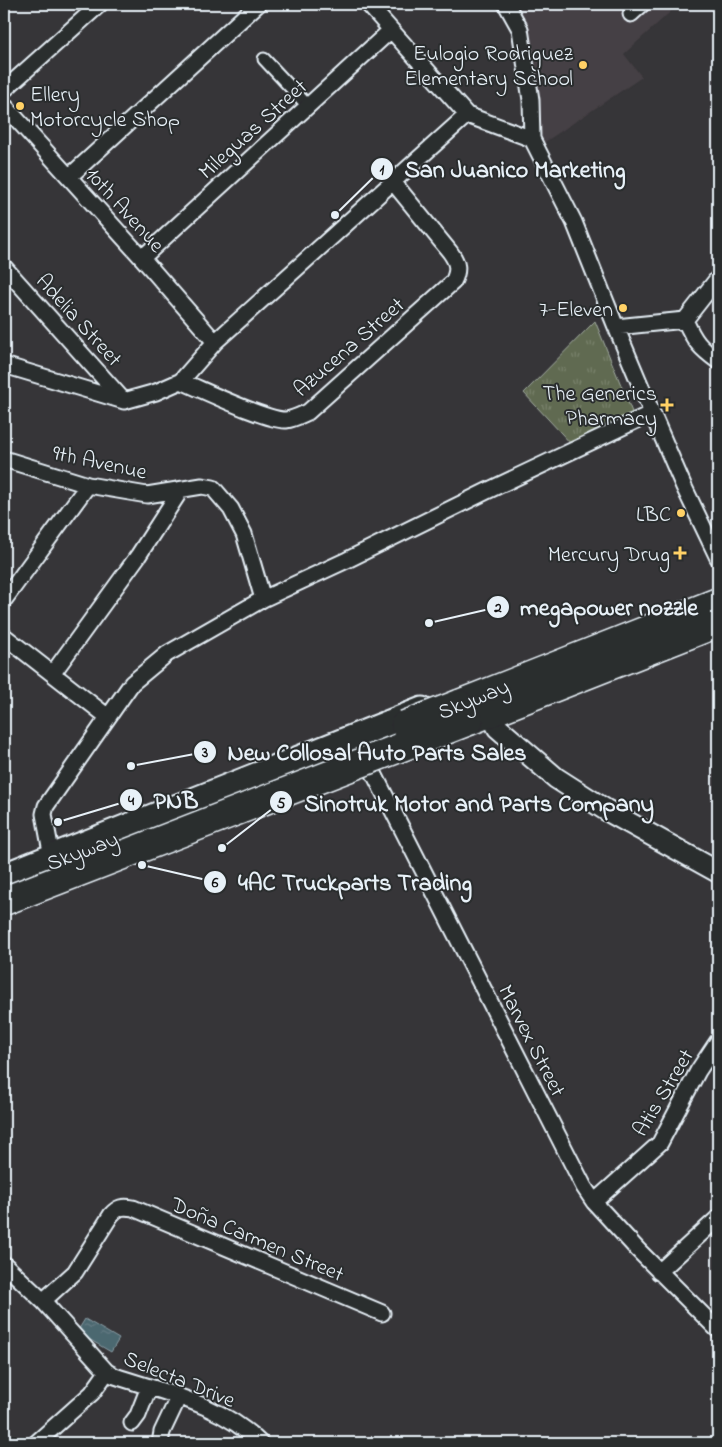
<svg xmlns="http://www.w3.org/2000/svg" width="722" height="1447" font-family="'Indie Flower',sans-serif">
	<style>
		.built { fill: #453f44 }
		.grass { fill: url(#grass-tufts); stroke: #a4aea4 }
		.water { fill: url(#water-ripples); stroke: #8a9ea6 }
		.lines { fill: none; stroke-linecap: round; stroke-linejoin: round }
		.pedestrian-casing { stroke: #e8f1f8; stroke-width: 15 }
		.minor-casing { stroke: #e8f1f8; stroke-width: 19 }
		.tertiary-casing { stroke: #e8f1f8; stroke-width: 24 }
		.primary-casing { stroke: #e8f1f8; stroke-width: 29 }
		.motorway-casing { stroke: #e8f1f8; stroke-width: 31 }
		.pedestrian { stroke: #2a2d2e; stroke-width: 11 }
		.minor { stroke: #2a2d2e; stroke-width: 15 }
		.tertiary { stroke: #2a2d2e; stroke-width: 20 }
		.primary { stroke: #2a2d2e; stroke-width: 25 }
		.motorway { stroke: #2a2d2e; stroke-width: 28 }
		.motorway-bridge-casing { stroke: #e8f1f8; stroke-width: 31; stroke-linecap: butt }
		.motorway-bridge { stroke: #2a2d2e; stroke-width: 28 }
		.poi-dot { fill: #ffd166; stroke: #2a2d2e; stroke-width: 2 }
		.labels { text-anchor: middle; stroke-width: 4; stroke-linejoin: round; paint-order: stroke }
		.poi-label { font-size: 22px; fill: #e8f1f8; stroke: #2a2d2e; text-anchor: end }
		.street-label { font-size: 22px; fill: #e8f1f8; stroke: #2a2d2e }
		.leader { fill: none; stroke: #e8f1f8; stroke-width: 2 }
		.callout-dot { fill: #e8f1f8; stroke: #2a2d2e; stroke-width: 2 }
		.mark-label { font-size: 15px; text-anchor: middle; font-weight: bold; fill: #111 }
		.callout-label { font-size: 24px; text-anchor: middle; font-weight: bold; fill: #e8f1f8; stroke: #2a2d2e; stroke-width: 4; stroke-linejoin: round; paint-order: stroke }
	</style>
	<defs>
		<pattern id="grass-tufts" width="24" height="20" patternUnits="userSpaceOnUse" patternTransform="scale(1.25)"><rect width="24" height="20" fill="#616b51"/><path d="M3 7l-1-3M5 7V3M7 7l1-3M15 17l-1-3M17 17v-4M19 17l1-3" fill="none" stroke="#78816b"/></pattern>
		<pattern id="water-ripples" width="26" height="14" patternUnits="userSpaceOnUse" patternTransform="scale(1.25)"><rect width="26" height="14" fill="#4c6770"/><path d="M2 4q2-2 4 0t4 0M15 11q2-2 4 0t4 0" fill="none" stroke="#667d85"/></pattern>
	</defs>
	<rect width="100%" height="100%" fill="#363538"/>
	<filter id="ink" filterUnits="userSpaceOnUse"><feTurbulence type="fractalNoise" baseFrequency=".02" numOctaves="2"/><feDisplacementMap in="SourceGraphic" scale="10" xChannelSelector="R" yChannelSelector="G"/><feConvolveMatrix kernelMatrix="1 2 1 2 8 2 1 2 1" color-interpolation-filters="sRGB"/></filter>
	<g filter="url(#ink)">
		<!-- built -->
		<path class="built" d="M 516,4 L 679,4 L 624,54 L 642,77 L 542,144 L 529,31 Z"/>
		<!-- grass -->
		<path class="grass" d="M 595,321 L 634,417 L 573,446 L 524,393 Z"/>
		<!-- water -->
		<path class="water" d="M 85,1319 L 119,1339 L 111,1352 L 77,1332 Z"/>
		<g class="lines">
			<defs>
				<path id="pedestrian" d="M 264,59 L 308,106"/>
				<path id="minor" d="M 368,4 L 467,115 L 532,139
					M 506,4 L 520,29 L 531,100 L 532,139 L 574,222 L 616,327 L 652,413 L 684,487 L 718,558
					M 631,14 L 642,4
					M 4,90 L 100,4
					M 4,105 L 142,258 L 215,342
					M 69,177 L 258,4
					M 142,258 L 391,30
					M 4,267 L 124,401
					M 685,320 C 694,341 700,348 718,361
					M 616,327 L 685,320 L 718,278
					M 4,365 L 124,401 L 156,392 L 181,381 C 203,390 267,421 286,420 C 294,419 301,415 308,412 L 453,282 C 459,270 458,263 450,252 L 393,182
					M 181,381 L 215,342 L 467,115
					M 4,459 L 88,485 L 147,495 L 202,486 L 213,488 L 231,509 L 244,534 L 263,599
					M 4,600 L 88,485
					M 4,636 L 108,717
					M 53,673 L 138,556 L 180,491
					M 365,756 L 584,1187 L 594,1202 L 638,1250 L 718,1330
					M 52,857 L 44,814 L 46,806 L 132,683 L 167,654 L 263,599 L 347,560 L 487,491 L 652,413
					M 594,1202 L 660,1143 L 698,1071 L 718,1041
					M 4,1264 L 43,1301 L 107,1372 L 115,1376 C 166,1393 221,1404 260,1443
					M 659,1272 L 718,1218
					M 43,1301 L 75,1272 L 111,1215 C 118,1207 123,1206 133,1208 L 382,1313
					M 132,1423 L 138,1415 L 149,1387
					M 36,1443 L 92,1393 L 107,1372
					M 160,1443 L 162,1432 L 179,1396"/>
				<path id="tertiary" d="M 491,715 L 498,728 L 556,778 L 606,810 L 718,872"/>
				<path id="primary" d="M 4,876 L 422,710"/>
				<path id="motorway" d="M 459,704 L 718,602
					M 469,721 L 718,623"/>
			</defs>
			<!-- pedestrian casing -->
			<use href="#pedestrian" class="pedestrian-casing"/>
			<!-- minor casing -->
			<use href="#minor" class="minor-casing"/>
			<!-- tertiary casing -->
			<use href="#tertiary" class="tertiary-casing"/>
			<!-- primary casing -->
			<use href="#primary" class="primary-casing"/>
			<!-- motorway casing -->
			<use href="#motorway" class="motorway-casing"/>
			<!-- pedestrian -->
			<use href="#pedestrian" class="pedestrian"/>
			<!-- minor -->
			<use href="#minor" class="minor"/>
			<!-- tertiary -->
			<use href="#tertiary" class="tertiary"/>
			<!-- primary -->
			<use href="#primary" class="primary"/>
			<!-- motorway -->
			<use href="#motorway" class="motorway"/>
			<defs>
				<path id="motorway-bridge" d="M 405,725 L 459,704
					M 4,901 L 469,721"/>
			</defs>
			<!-- motorway-bridge casing -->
			<use href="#motorway-bridge" class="motorway-bridge-casing"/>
			<!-- motorway-bridge -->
			<use href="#motorway-bridge" class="motorway-bridge"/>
		</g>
	</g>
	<!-- markers -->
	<g class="poi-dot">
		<circle cx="583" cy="65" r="5"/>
		<circle cx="20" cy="106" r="5"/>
		<circle cx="623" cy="308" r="5"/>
		<path d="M664.5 397.5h5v5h5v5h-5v5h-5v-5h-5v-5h5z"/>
		<circle cx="681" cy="513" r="5"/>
		<path d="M677.5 545.5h5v5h5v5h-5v5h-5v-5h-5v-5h5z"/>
	</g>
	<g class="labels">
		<!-- poi labels -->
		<g class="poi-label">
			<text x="573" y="60">Eulogio Rodriguez<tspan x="573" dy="25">Elementary School</tspan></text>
			<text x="30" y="101" text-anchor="start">Ellery<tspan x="30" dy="25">Motorcycle Shop</tspan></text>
			<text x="613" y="316">7-Eleven</text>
			<text x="657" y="400">The Generics<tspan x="657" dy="25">Pharmacy</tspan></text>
			<text x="671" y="521">LBC</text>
			<text x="670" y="561">Mercury Drug</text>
		</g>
		<!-- street labels -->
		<g class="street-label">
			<text transform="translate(252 128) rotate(-42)" y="8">Mileguas Street</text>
			<text transform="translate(126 209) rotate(48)" y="8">10th Avenue</text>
			<text transform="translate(80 319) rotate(48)" y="8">Adelia Street</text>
			<text transform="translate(348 346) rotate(-41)" y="8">Azucena Street</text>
			<text transform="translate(100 461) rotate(12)" y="8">9th Avenue</text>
			<text transform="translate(473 698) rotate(-22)" y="8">Skyway</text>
			<text transform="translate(82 850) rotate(-21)" y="8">Skyway</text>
			<text transform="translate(533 1040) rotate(63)" y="8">Marvex Street</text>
			<text transform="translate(662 1092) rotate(-59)" y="8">Atis Street</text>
			<text transform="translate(258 1238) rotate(23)" y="8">Doña Carmen Street</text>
			<text transform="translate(180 1378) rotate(22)" y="8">Selecta Drive</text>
		</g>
	</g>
	<!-- callouts -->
	<path class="leader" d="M335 215L382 169M429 623L498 607M131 766L205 752M58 822L131 800M222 848L281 802M142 865L215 882"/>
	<g class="callout-dot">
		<circle cx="335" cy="215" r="5"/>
		<circle cx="429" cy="623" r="5"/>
		<circle cx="131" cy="766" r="5"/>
		<circle cx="58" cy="822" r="5"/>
		<circle cx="222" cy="848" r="5"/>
		<circle cx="142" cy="865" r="5"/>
		<circle cx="382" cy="169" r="12"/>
		<circle cx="498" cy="607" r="12"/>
		<circle cx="205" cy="752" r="12"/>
		<circle cx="131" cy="800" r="12"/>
		<circle cx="281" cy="802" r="12"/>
		<circle cx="215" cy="882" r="12"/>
	</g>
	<g class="mark-label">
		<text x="382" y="174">1</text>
		<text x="498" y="612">2</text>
		<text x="205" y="757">3</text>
		<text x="131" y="805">4</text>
		<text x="281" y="808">5</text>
		<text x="215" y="887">6</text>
	</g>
	<g class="callout-label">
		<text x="515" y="177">San Juanico Marketing</text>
		<text x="609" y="615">megapower nozzle</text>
		<text x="377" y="760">New Collosal Auto Parts Sales</text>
		<text x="176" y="808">PNB</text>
		<text x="479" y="811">Sinotruk Motor and Parts Company</text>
		<text x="355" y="890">4AC Truckparts Trading</text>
	</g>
	<!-- margin -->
	<rect width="722" height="1447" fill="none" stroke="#2a2d2e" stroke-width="20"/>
	<rect x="10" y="10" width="702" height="1427" fill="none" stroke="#e8f1f8" stroke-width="2" filter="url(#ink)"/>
</svg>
